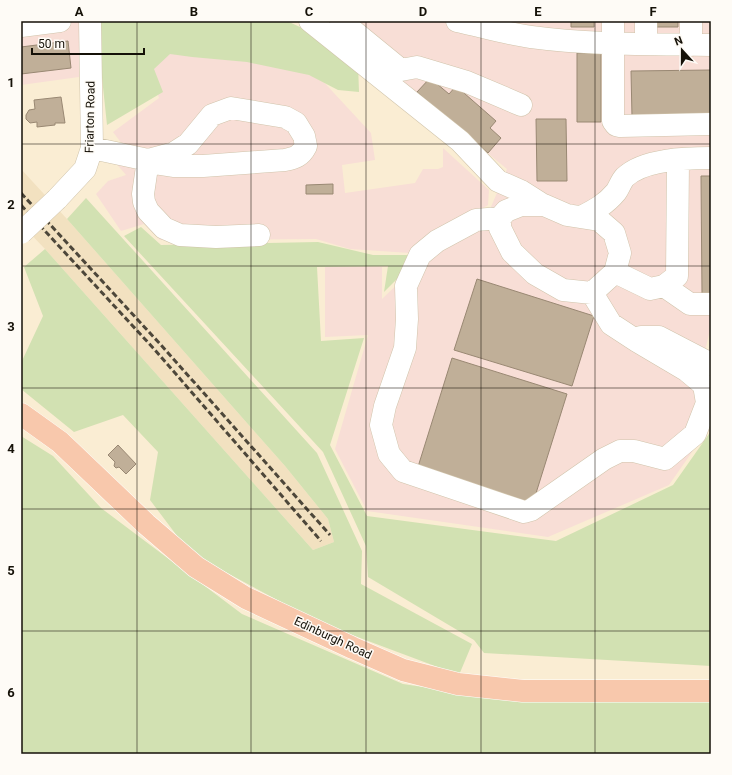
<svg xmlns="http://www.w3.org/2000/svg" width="732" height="775" font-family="Roboto,sans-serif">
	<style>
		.built { fill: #f2e1c0 }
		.industrial { fill: #f8ded6 }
		.green { fill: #d2e1b2 }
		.building { fill: #c0af98; stroke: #998873 }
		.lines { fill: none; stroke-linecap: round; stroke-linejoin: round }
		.minor-casing { stroke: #d0c4ab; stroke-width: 23 }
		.major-casing { stroke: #fff; stroke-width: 23 }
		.minor { stroke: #fff; stroke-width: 22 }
		.major { stroke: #f8c8ac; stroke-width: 22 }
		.rail { stroke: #4d473a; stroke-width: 3; stroke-dasharray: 6 3; stroke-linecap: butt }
		.minor-bridge-casing { stroke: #d0c4ab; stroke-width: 23; stroke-linecap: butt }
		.minor-bridge { stroke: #fff; stroke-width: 22 }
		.grid { fill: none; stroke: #151108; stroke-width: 1; stroke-opacity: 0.55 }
		.labels { text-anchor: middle; stroke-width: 3; stroke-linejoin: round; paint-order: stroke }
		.street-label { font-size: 12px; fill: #151108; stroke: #fefbf6 }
		.neatline { fill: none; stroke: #151108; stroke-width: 1.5 }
		.grid-label { font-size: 13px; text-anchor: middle; font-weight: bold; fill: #151108 }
	</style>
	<rect width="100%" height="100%" fill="#faedd3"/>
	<!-- built -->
	<path class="built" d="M 21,169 L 67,219 L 285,466 L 328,519 L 334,542 L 313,550 L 45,249 L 21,224 Z"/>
	<!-- industrial -->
	<path class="industrial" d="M 21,21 L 80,21 L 79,77 L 21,85 Z
		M 326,21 L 711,21 L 711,326 L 705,351 L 711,352 L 711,425 L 669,485 L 548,537 L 367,511 L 335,449 L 368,335 L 325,337 L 325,267 L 382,267 L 382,299 L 439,244 L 488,214 L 507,169 Z
		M 140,42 L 253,56 L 321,79 L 371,133 L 375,160 L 342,165 L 345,193 L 415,183 L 423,169 L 438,169 L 443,167 L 443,148 L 489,190 L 488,205 L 410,253 L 350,249 L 316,239 L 160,240 L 144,224 L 121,231 L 96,194 L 108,181 L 126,175 L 114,161 L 122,144 L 113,132 L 159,98 Z"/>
	<!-- green -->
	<path class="green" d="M 99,21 L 287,21 L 302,28 L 358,64 L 359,92 L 338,90 L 309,75 L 247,62 L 192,57 L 170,54 L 154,69 L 163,92 L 107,125 L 98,40 Z
		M 86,198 L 317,453 L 362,551 L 361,584 L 472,644 L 459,675 L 320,623 L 190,553 L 150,500 L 158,452 L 123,415 L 74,432 L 21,389 L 21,363 L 43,316 L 24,267 L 45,249 L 313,550 L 334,542 L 328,519 L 285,466 L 67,219 Z
		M 141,227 L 161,245 L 318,242 L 373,255 L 412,255 L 410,266 L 384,292 L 388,266 L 317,267 L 321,341 L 364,338 L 330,445 L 367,516 L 556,541 L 673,485 L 711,431 L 711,666 L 484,653 L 474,640 L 368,577 L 366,546 L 323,452 L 124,236 Z
		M 21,436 L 53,456 L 101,508 L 242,614 L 403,684 L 519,701 L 711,702 L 711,754 L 21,754 Z"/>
	<!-- building -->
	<path class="building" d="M 571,21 L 594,21 L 594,27 L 571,27 Z
		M 656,21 L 678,21 L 678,27 L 656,27 Z
		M 68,41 L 71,68 L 21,74 L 21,47 Z
		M 577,53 L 601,53 L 601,122 L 577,122 Z
		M 711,70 L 711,116 L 632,117 L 631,71 Z
		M 430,78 L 449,94 L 456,86 L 496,121 L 490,128 L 501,138 L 488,153 L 417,92 Z
		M 61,97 L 65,123 L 55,123 L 55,125 L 37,127 L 37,122 L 30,123 L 26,119 L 26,115 L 29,110 L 35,109 L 34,100 Z
		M 536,119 L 566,119 L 567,181 L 537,181 Z
		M 701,176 L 711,176 L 711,294 L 702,294 Z
		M 333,184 L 333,194 L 306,194 L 306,185 Z
		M 477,279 L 594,316 L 572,386 L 454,350 Z
		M 452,358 L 567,394 L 532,506 L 417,470 Z
		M 118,445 L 136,464 L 126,474 L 119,467 L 116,468 L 114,466 L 115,462 L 108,455 Z"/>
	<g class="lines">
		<defs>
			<path id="minor" d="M 310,21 L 460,141 L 498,181 L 521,191 L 543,205
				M 341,21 L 401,70 L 417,67 L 467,82 L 521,105
				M 457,21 C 481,26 507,34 531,37 C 591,45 651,44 711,45
				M 613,21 L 613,121 L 616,125 L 620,126 L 711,124
				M 646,21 L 646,44
				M 21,26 L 60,21
				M 691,45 L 691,21
				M 92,148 L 148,160 L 160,164 L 173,166 L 203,166 L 285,160 C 295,158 301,156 306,146 L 304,136 L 296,123 L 285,117 L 231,108 L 212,115 L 188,144 L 174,153 L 148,160
				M 148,160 L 143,194 L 144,202 L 148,211 L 164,228 L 180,235 L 216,237 L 259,235
				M 57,199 L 85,169 L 92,148 L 90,21
				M 521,205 L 544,205 L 567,215 L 599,220 L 614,233 L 620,253 L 615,272 L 592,293 L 563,290 L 535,274 L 512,252 L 500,228 L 500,218 L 506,211 Z
				M 581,217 C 595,210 605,205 616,192 C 619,188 621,181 625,177 C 644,159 686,158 711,158
				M 500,218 L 476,220 L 437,241 L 420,255 L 406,286 L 407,319 L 405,348 L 385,406 L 381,425 L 389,454 L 403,471 L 524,512 L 531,510 L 604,459 L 620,451 L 634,451 L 665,459 L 695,434 L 707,403 L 704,385 L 686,370 L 637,341 L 611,324 L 592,293
				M 615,272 L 650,289 L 664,286 L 677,276 L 678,160
				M 664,286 L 690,304 L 711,304
				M 641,337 L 659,337 L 711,364"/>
			<path id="major" d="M 21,414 L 60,442 L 146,524 L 196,567 L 246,598 L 353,648 L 403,670 L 458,684 L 523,691 L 711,691"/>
		</defs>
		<!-- minor casing -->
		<use href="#minor" class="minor-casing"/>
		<!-- major casing -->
		<use href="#major" class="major-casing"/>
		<!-- minor -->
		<use href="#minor" class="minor"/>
		<!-- major -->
		<use href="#major" class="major"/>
		<!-- rail -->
		<path class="rail" d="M 21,193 L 161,345 L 330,535
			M 21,205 L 155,350 L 321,541"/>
		<defs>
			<path id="minor-bridge" d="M 21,233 L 57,199"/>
		</defs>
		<!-- minor-bridge casing -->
		<use href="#minor-bridge" class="minor-bridge-casing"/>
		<!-- minor-bridge -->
		<use href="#minor-bridge" class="minor-bridge"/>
	</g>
	<!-- grid -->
	<path class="grid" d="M 137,21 L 137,754M 251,21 L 251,754M 366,21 L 366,754M 481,21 L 481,754M 595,21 L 595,754M 21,144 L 711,144M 21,266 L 711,266M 21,388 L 711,388M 21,509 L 711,509M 21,631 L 711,631"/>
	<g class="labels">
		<!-- street labels -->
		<g class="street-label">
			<text transform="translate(90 117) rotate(-89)" y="4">Friarton Road</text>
			<text transform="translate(333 638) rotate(25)" y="4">Edinburgh Road</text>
		</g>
	</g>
	<!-- border -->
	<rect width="732" height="775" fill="none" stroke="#fefbf6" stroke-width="44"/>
	<!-- north arrow -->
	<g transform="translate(682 50) rotate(339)" stroke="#fefbf6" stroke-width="3" paint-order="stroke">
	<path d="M0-3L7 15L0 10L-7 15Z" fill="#151108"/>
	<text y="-6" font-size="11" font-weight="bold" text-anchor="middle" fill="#151108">N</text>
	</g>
	<!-- scale -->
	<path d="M32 48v6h112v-6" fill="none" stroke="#151108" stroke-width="2"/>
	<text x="38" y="48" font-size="12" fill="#151108" stroke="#fefbf6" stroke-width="3" paint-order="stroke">50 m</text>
	<rect x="22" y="22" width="688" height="731" class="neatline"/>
	<g class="grid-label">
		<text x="79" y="16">A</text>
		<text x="194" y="16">B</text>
		<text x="309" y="16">C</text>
		<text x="423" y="16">D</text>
		<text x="538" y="16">E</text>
		<text x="653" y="16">F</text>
		<text x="11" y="87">1</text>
		<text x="11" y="209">2</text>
		<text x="11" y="331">3</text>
		<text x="11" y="453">4</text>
		<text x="11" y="575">5</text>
		<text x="11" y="697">6</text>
	</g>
</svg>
